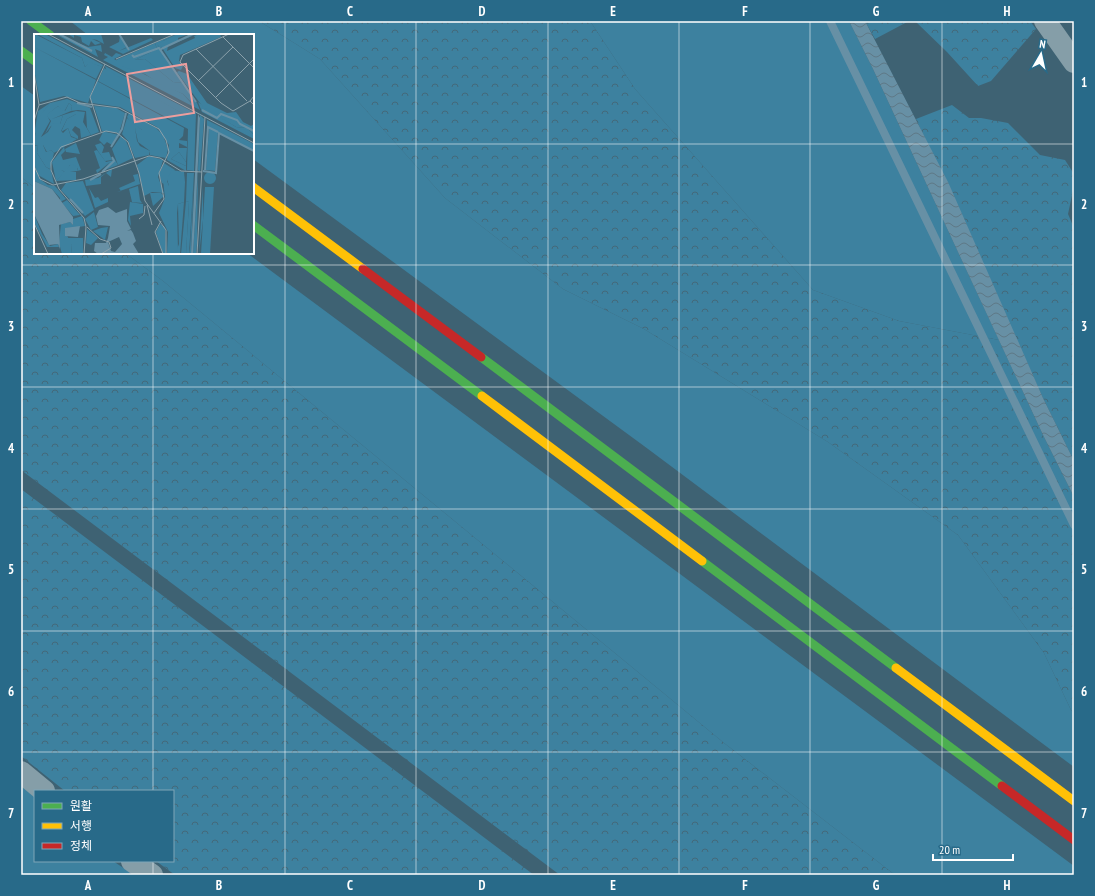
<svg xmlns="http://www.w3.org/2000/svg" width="1095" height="896" font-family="'PT Sans Narrow','Noto Sans KR',sans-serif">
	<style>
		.green { fill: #3d819f }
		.forest { fill: url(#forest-crowns) }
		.water { fill: url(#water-waves) }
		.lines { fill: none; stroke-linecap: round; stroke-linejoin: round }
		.stream { stroke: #6790a5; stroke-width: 8 }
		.street { stroke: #859ea8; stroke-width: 22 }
		.fast { stroke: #4caf50; stroke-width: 9 }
		.slow { stroke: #ffc107; stroke-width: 9 }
		.jam { stroke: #c62828; stroke-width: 9 }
		.grid { fill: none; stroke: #fff; stroke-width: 1; stroke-opacity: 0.55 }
		.inset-river { fill: none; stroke: #6790a5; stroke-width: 2 }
		.inset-road { fill: none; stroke: #8ba1ab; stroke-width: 1 }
		.view { fill: #ed9e9e; fill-opacity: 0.15; stroke: #ed9e9e; stroke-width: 2 }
		.inset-edge { fill: none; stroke: #fff; stroke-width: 2 }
		.neatline { fill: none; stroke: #fff; stroke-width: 1.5 }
		.grid-label { font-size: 13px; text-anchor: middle; font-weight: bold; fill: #fff }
	</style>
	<defs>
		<pattern id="forest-crowns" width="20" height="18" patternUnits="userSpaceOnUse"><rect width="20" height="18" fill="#3d819f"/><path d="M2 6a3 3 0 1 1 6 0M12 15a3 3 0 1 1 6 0" fill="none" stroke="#44697a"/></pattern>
		<pattern id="water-waves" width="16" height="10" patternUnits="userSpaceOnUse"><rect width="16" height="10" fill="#6790a5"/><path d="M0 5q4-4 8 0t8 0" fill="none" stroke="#5e7886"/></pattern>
	</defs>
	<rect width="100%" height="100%" fill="#3e6273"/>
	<!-- green -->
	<path class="green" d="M 70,21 L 259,21 L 320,59 L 445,198 L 563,289 L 644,329 L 828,442 L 958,535 L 1044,653 L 1071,710 L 1074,713 L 1074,767 L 644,446 L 253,159 L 253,35 L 88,35 Z
		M 590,21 L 849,21 L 873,69 L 999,340 L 899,321 L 813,290 L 635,89 Z
		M 21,86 L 35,96 L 35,188 L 21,177 Z
		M 125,253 L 247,253 L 1074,866 L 1074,875 L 895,875 L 724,743 L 163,281 Z
		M 21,786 L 35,797 L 35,861 L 113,861 L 131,873 L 130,875 L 21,875 Z"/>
	<!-- forest -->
	<path class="forest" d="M 259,21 L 590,21 L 635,89 L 813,290 L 899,321 L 999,340 L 1043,435 L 1074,497 L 1074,713 L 1071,710 L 1044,653 L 958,535 L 828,442 L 644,329 L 563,289 L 445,198 L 320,59 Z
		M 865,21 L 909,21 L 875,39 Z
		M 915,21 L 1030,21 L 1036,29 L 991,81 L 978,86 L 947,52 Z
		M 952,105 L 969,118 L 981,118 L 1008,123 L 1040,155 L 1065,160 L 1074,174 L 1074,186 L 1068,214 L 1074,228 L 1074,461 L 1043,398 L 916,119 Z
		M 21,177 L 35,188 L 35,253 L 125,253 L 163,281 L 724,743 L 895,875 L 560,875 L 21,470 Z
		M 21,489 L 534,875 L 175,875 L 156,861 L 173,861 L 173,791 L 65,791 L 21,756 Z"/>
	<!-- water -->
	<path class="water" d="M 849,21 L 865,21 L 948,182 L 1043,398 L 1074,461 L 1074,497 L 1043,435 L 873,69 Z"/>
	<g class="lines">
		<!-- stream -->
		<path class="stream" d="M 830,21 L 1074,525"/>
		<!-- street -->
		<path class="street" d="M 1045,21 L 1074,62
			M 21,772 L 44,791
			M 132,861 L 152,875"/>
		<!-- fast -->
		<path class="fast" d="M 31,21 L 50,35
			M 21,51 L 35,61
			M 253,225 L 482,396
			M 481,357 L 896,668
			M 702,561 L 1002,786"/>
		<!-- slow -->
		<path class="slow" d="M 253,187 L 363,269
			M 482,396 L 702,561
			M 896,668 L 1074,801"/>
		<!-- jam -->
		<path class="jam" d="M 363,269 L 481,357
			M 1002,786 L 1074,840"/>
	</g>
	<!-- grid -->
	<path class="grid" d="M 153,21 L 153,35M 285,21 L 285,875M 416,21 L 416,875M 548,21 L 548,875M 679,21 L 679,875M 810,21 L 810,875M 942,21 L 942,875M 21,144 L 35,144M 253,144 L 1074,144M 153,253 L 153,791M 21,265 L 1074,265M 21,387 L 1074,387M 21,509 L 1074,509M 21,631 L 1074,631M 21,752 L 1074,752M 153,861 L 153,875"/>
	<!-- overview -->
	<g transform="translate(34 34)">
		<rect width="220" height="220" fill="#3e6273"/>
		<path d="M 3,0 L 11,0 L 69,31 L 68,33 L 56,29 L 51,33 L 48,24 ZM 21,0 L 54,13 L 67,11 L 68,18 L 61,15 L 64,23 ZM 143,0 L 129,7 L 127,15 L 123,10 L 150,49 L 139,48 L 111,25 L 101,26 L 123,15 L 121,9 ZM 71,19 L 78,23 L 82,19 L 88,21 L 80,25 L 149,60 L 157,69 L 163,69 L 166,76 L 69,26 L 74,23 L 70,21 ZM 71,32 L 159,78 L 156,83 L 153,82 L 73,38 ZM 164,68 L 202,93 L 213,94 L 220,101 L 220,105 L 168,78 ZM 16,69 L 3,87 L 3,97 L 0,101 L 4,77 ZM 35,69 L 38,72 L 37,77 L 18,85 L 29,81 L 26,90 L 17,92 L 11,100 L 17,87 L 12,81 L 24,72 L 31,77 ZM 42,77 L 51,78 L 49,88 L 57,101 L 47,104 L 46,95 L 41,92 L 38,96 L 44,102 L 44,105 L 37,102 L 34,94 L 27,98 L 33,85 L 42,80 ZM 95,79 L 108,86 L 108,96 L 97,89 L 93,83 ZM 166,81 L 170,85 L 166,138 L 164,136 ZM 173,86 L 220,110 L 220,117 L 173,94 ZM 94,107 L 103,107 L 106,112 L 116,117 L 115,121 L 101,124 ZM 4,111 L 9,111 L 12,118 L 17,116 L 20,119 L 16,135 L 12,133 L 3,119 ZM 30,113 L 31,117 L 27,121 L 29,126 L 42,123 L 47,136 L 43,137 L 44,134 L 36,131 L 32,138 L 27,136 L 31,138 L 22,147 L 18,128 ZM 63,116 L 72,128 L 80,126 L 78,129 L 80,124 L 84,131 L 68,137 L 76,128 L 63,139 L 62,136 L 66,134 L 60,117 ZM 145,118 L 152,128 L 152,132 L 137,125 ZM 130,129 L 141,136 L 133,147 L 135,152 L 128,149 L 125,140 ZM 78,135 L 77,143 L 72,139 L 67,143 L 67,150 L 52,152 L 51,146 L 64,144 ZM 160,139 L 157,220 L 155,220 L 156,214 ZM 164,139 L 163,209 L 162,220 L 159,220 ZM 104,140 L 106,150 L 83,158 L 87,157 L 85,154 L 101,147 L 99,141 ZM 169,153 L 169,186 L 165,220 ZM 55,154 L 61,164 L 64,163 L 67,167 L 74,164 L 74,168 L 61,174 ZM 152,167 L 155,168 L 152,220 L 147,220 ZM 150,168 L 146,220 L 141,220 L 145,210 L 144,170 ZM 27,190 L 38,211 L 37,220 L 28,220 L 25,209 ZM 126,190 L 131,193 L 132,220 L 129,220 L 122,198 ZM 53,195 L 64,204 L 57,211 L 52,209 Z" fill="#3d819f"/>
		<path d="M 1,0 L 48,24 L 51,33 L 56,28 L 68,33 L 62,45 L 0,13 ZM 34,0 L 67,0 L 70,10 L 63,6 L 58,5 L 67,9 L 61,11 L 57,7 L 55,12 L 48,8 L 47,3 L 40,1 L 40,4 ZM 143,0 L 155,0 L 144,4 L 144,6 L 163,0 L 134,12 L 133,17 L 161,4 L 160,2 L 165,0 L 186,0 L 187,3 L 146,21 L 145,27 L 149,32 L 147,36 L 141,34 L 125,9 ZM 86,2 L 93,13 L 85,17 L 117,4 L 119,6 L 89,20 L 75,13 L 85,8 ZM 121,9 L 123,15 L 101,26 L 111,25 L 139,48 L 150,49 L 163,69 L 159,70 L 149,60 L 126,50 L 111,40 L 88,32 L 82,26 ZM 0,13 L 62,46 L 54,69 L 30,62 L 6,68 L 0,35 ZM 70,34 L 153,82 L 162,79 L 160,137 L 153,136 L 154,95 L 64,47 ZM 145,37 L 153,40 L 173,69 L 193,79 L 202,78 L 209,88 L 217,92 L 220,90 L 220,101 L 213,94 L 202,93 L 169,73 L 153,52 L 143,38 ZM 63,47 L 150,94 L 149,102 L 145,106 L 153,107 L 153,113 L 145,109 L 145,114 L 153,114 L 152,128 L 145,118 L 137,125 L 152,132 L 152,137 L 133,126 L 135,111 L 123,93 L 86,73 L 58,69 L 56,64 ZM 33,65 L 56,74 L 65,98 L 57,101 L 53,94 L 52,77 L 44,76 L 37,77 L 38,72 L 35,69 L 30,78 L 24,72 L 13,81 L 16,87 L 7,103 L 14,98 L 19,89 L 26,90 L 29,81 L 42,77 L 42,80 L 33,85 L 27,97 L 29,99 L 34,94 L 37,103 L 43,105 L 20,119 L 17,116 L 13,118 L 9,111 L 0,111 L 3,85 L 16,69 ZM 60,72 L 82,74 L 91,79 L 85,99 L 68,97 ZM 93,84 L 108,96 L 108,86 L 122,94 L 129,101 L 134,115 L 132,124 L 116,121 L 116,117 L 104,108 L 101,94 L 103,107 L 94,107 L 88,100 ZM 175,94 L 184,98 L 181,137 L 172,136 ZM 69,98 L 72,98 L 85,101 L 78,111 L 73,108 L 70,111 L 65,106 ZM 87,102 L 92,107 L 99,124 L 84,131 L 78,115 ZM 42,109 L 46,120 L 32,118 L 31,115 ZM 67,109 L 70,113 L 68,119 L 75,118 L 78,126 L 71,127 L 64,117 L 61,111 ZM 4,111 L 3,119 L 12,133 L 17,136 L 20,150 L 4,141 L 0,130 L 0,112 ZM 115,122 L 129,126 L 124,143 L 130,159 L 118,158 L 110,162 L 107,147 L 116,143 L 107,147 L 103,131 ZM 37,130 L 44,133 L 43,137 L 36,138 L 42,138 L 42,146 L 22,147 ZM 0,134 L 7,146 L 14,151 L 21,152 L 32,165 L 26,168 L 26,164 L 18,155 L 0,147 ZM 138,136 L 150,138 L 151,148 L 150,168 L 144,170 L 143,179 L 144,216 L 141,220 L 133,220 L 134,198 L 125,179 L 131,164 L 129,146 L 135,152 L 133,145 ZM170 144a6 6 0 1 1 12 0a6 6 0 1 1-12 0ZM 153,139 L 160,139 L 155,220 L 152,220 L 155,168 L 152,167 ZM 49,147 L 60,176 L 51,182 L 27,156 L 32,149 ZM 104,152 L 106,166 L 108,169 L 98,168 L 95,155 ZM 171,153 L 180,153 L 176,220 L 167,220 ZM 116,159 L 127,159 L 130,162 L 119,172 ZM 33,166 L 46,181 L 39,182 L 28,169 ZM 96,168 L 109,170 L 109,179 L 96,182 L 97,192 L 94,186 ZM 60,178 L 64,193 L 57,196 L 51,185 ZM 0,180 L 8,200 L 16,212 L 24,210 L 25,213 L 13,213 L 0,188 ZM 48,182 L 51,192 L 31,195 L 33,204 L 49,204 L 49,220 L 37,220 L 38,211 L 31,204 L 27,190 L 36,188 L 39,191 L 39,185 ZM 74,193 L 71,206 L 59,197 L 67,194 Z" fill="#3d819f"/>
		<path d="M 164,80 L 166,84 L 162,170 L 159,220 L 157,220 ZM 0,147 L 18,155 L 39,183 L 39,191 L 36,188 L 25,191 L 26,215 L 24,210 L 15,211 L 0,180 ZM 74,173 L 82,179 L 93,175 L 93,187 L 97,195 L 93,197 L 97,196 L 99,199 L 102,207 L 99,210 L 105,220 L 64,220 L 60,217 L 61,209 L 72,209 L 74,204 L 76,192 L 64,191 L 62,182 L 65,176 ZM 85,203 L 88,210 L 81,218 L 77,217 L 74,208 ZM 46,192 L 44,203 L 31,202 L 31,194 Z" fill="#6790a5" fill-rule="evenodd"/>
		<path class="inset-river" d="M 25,0 L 58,17M 85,0 L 95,16M 127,15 L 159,0M 98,21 L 100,23 L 125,14 L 162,68M 43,69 L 58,73M 168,76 L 183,84 L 187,80 L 203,86 L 206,90 L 220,97M 77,113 L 88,95 L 92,79M 171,136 L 174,93 L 184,98M 169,137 L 182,139 L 185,99 L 220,117M 68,138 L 80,127 L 78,123M 56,146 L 67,140M 36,165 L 49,179"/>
		<path class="inset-road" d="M 14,0 L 220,109M 195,0 L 149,21 L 146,28 L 187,69 L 199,77 L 216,67M 189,3 L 220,34M 162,15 L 213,67M 82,25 L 141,0M 0,38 L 5,71 L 0,87M 164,47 L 199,13M 220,62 L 216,67 L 220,71M 181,64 L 220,25M 5,71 L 33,63 L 46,69 L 85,74 L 125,95 L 132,106 L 135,118 L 125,139 L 130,165 L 120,179M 67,98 L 56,63 L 71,30M 0,132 L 6,145 L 19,151 L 49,145 L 115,122 L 126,124 L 147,137 L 168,138M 113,171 L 118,191M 105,185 L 110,181 L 111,172M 127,187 L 121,198 L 129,220M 0,189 L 14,220M 53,193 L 66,205 L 75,208 L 77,214 L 67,220M 50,220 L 52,193 L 50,184 L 25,155 L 17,136 L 17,128 L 27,113 L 72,97 L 83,99 L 94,108 L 105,139 L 111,167 L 132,196 L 132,220M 163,220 L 171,83"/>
		<path class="view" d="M 152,30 L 160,79 L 101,88 L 93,40 Z"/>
		<rect width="220" height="220" class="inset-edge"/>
	</g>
	<!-- border -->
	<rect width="1095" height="896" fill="none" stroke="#286a89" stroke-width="44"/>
	<!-- legend -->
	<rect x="34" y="790" width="140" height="72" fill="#286a89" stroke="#7ea6b8"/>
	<rect x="42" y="803" width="20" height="6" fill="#4caf50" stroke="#7ea6b8"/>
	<text x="70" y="810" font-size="12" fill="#ffffff">원활</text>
	<rect x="42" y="823" width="20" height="6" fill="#ffc107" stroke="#7ea6b8"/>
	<text x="70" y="830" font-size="12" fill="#ffffff">서행</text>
	<rect x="42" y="843" width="20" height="6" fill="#c62828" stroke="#7ea6b8"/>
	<text x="70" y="850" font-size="12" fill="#ffffff">정체</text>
	<!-- north arrow -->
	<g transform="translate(1041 54) rotate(9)" stroke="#286a89" stroke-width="3" paint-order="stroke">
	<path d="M0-3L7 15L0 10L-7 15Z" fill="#ffffff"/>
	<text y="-6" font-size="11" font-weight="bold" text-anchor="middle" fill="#ffffff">N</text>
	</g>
	<!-- scale -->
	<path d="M933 854v6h80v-6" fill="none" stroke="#ffffff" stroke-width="2"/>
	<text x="939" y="854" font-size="12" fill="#ffffff" stroke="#286a89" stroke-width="3" paint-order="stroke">20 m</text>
	<rect x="22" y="22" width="1051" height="852" class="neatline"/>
	<g class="grid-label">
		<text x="88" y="16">A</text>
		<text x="219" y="16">B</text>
		<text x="350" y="16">C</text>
		<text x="482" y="16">D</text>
		<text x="613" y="16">E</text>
		<text x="745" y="16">F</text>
		<text x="876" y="16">G</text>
		<text x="1007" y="16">H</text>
		<text x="11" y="87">1</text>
		<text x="1084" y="87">1</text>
		<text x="11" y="209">2</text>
		<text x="1084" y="209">2</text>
		<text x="11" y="331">3</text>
		<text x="1084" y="331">3</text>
		<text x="11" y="453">4</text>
		<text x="1084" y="453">4</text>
		<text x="11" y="574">5</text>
		<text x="1084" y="574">5</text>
		<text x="11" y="696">6</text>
		<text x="1084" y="696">6</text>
		<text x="11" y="818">7</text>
		<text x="1084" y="818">7</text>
		<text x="88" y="890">A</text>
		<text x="219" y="890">B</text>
		<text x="350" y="890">C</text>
		<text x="482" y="890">D</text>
		<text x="613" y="890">E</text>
		<text x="745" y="890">F</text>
		<text x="876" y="890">G</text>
		<text x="1007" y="890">H</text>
	</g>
</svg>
